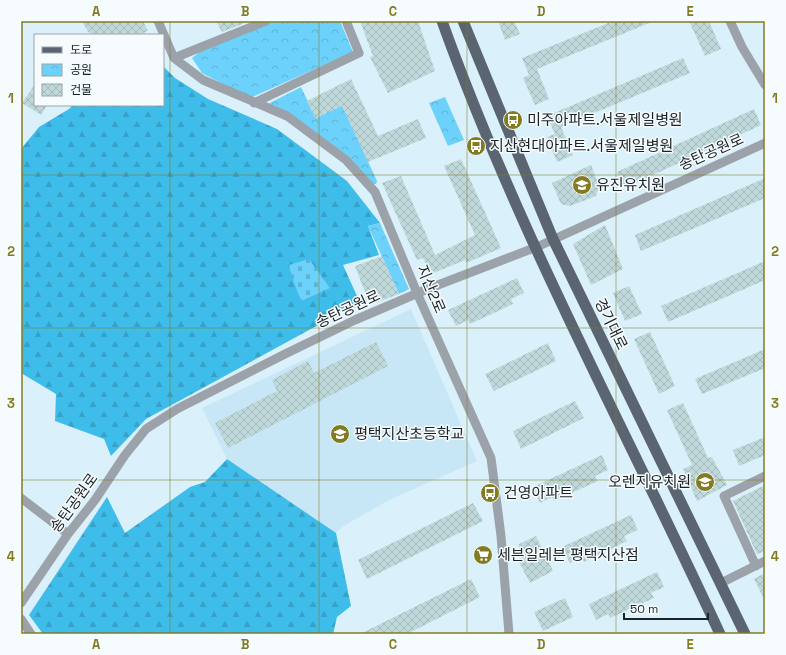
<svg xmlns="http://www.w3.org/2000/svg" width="786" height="655" font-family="'Space Grotesk','Noto Sans KR',sans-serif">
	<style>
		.built { fill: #c8e7f6 }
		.forest { fill: url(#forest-firs) }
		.cemetery { fill: url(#cemetery-stones) }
		.park { fill: url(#park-crowns) }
		.building { fill: url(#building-cross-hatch) }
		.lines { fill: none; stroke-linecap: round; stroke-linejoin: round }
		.minor { stroke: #9ca2a9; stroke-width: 9 }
		.primary { stroke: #5a6571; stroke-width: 11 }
		.grid { fill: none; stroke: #817c22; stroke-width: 1; stroke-opacity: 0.55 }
		.labels { text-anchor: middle; stroke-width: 3; stroke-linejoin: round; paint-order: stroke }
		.poi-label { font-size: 15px; fill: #192226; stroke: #f6fbfd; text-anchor: start }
		.street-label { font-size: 15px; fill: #192226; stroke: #f6fbfd }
		.neatline { fill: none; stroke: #817c22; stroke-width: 1.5 }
		.grid-label { font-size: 13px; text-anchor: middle; font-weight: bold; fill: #817c22 }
	</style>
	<defs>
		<pattern id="forest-firs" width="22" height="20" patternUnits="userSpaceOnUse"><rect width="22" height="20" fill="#3ebcea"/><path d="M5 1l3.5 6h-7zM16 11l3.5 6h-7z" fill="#36a1c9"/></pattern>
		<pattern id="cemetery-stones" width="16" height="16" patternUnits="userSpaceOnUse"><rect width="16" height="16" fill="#6cd2fb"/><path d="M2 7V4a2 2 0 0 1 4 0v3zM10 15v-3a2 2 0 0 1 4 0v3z" fill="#5db4d7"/></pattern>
		<pattern id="park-crowns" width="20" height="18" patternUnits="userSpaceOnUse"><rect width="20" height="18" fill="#6cd2fb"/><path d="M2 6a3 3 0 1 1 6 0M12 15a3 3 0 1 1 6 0" fill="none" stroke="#5db4d7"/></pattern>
		<pattern id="building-cross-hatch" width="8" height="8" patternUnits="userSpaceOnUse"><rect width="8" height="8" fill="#bfd9db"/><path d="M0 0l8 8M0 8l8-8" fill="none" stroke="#a4babc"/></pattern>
	</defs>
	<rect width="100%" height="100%" fill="#daf1fc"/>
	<!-- built -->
	<path class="built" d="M 411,309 L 477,461 L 389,500 L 342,527 L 336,533 L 227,459 L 202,408 Z"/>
	<!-- forest -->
	<path class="forest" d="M 163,66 L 175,78 L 208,99 L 277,129 L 347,181 L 380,223 L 368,226 L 379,255 L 343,265 L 361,305 L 342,312 L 146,419 L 111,456 L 104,439 L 55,421 L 56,394 L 21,373 L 21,149 L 39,127 L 69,109 L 73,105 L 163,105 Z
		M 227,459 L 336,533 L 351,606 L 337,617 L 333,634 L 43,634 L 29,615 L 107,497 L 125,533 L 190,487 L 205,482 Z"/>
	<!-- cemetery -->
	<path class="cemetery" d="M 309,259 L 330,288 L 301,301 L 292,277 L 289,265 Z"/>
	<!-- park -->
	<path class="park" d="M 275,21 L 340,21 L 353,52 L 250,98 L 202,73 L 192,58 L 202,50 Z
		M 301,87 L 316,118 L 342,105 L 377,181 L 376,184 L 371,184 L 338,151 L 264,106 Z
		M 445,97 L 464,140 L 448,146 L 429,103 Z
		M 380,223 L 409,289 L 399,294 L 368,226 Z"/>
	<!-- building -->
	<path class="building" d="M 82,21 L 143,21 L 148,31 L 139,35 L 96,35 L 88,32 Z
		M 216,21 L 250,21 L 222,32 Z
		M 360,21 L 418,21 L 435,71 L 388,93 L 370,57 L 373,56 Z
		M 498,21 L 514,21 L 520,34 L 505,40 Z
		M 613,21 L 654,21 L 537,69 L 549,99 L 535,105 L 523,78 L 529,75 L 522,58 Z
		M 689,21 L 709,21 L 721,49 L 705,56 Z
		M 683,58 L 690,73 L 561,127 L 573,155 L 557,162 L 547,137 L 555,134 L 547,116 Z
		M 351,79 L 378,136 L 418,119 L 426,138 L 368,162 L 342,106 L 315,118 L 307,101 Z
		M 35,84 L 35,105 L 47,105 L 41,115 L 22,103 Z
		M 754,109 L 761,125 L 625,188 L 617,172 Z
		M 461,159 L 501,248 L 466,263 L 465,260 L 431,274 L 423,258 L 417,260 L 382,183 L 401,176 L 435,255 L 475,235 L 444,166 Z
		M 591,165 L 599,186 L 596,196 L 570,206 L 561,204 L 552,183 Z
		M 765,178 L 765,198 L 641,251 L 635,235 Z
		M 605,225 L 623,269 L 591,285 L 573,244 Z
		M 382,256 L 399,294 L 370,305 L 355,266 Z
		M 765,261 L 765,280 L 668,322 L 661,306 Z
		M 517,278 L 524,293 L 511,299 L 513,304 L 470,324 L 468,320 L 456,326 L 448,310 Z
		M 629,286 L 642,314 L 625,321 L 613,293 Z
		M 650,332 L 675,386 L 659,394 L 634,339 Z
		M 376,342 L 388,366 L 228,448 L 215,423 L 277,391 L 272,380 L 308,361 L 314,373 Z
		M 548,343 L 556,361 L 494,391 L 485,374 Z
		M 765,349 L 765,368 L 702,394 L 695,379 Z
		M 575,401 L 584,418 L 521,449 L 513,431 Z
		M 683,403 L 708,458 L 712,457 L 727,485 L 697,501 L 683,469 L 692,465 L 667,410 Z
		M 765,437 L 765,455 L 739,466 L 733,450 Z
		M 602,455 L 608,470 L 595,476 L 598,481 L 554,501 L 552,497 L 540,503 L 533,487 Z
		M 765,485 L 765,551 L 757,554 L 733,501 Z
		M 473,503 L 483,521 L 367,579 L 358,560 Z
		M 631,515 L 638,530 L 624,536 L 627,541 L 584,562 L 582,557 L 570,563 L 562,547 Z
		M 536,536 L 553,571 L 530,583 L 519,562 L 519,544 Z
		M 657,572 L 664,587 L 651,593 L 654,598 L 610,618 L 608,614 L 596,620 L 589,604 Z
		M 765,573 L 765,601 L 754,579 Z
		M 471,579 L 480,597 L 407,634 L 360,634 Z
		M 565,598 L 573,617 L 543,631 L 534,612 Z"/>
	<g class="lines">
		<!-- minor -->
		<path class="minor" d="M 158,21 L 174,58 L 203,80 L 287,116 L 346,160 L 375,192 L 417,293 L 491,458 L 501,536 L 509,634
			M 730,21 L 742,47 L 765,85
			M 174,58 L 266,21
			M 254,103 L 359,53 L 346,21
			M 21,498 L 68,534
			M 756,566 L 724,496 L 765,476
			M 721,583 L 765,561
			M 21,603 L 68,534 L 95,500 L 125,455 L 146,429 L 177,409 L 285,354 L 355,320 L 425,290 L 539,246 L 765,143
			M 21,619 L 31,634"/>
		<!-- primary -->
		<path class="primary" d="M 442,21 C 518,233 626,430 720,634
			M 463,21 L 553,239 L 745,634"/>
	</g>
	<!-- grid -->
	<path class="grid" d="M 170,21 L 170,634M 319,21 L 319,634M 467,21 L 467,634M 616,21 L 616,634M 21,175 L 765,175M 21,328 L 765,328M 21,480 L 765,480"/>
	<!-- icons -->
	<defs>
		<symbol id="bus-disc" viewBox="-11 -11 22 22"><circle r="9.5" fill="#817c22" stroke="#f6fbfd"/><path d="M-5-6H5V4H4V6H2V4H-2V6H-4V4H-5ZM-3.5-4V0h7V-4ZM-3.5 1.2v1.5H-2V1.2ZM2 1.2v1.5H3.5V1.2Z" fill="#fff"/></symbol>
		<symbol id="school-disc" viewBox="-11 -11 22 22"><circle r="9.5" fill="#817c22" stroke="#f6fbfd"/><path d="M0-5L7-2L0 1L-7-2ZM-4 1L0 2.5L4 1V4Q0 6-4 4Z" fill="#fff"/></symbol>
		<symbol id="supermarket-disc" viewBox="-11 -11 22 22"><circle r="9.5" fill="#817c22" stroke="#f6fbfd"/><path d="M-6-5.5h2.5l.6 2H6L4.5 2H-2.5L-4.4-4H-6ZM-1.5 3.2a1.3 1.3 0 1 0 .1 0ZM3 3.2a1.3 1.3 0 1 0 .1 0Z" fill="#fff"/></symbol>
	</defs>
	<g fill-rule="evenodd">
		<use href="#bus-disc" x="502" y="109" width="22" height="22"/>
		<use href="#bus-disc" x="465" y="135" width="22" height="22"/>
		<use href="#school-disc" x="571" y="174" width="22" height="22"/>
		<use href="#school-disc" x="329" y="423" width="22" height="22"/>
		<use href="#school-disc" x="694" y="471" width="22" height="22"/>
		<use href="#bus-disc" x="479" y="482" width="22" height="22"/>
		<use href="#supermarket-disc" x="472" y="544" width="22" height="22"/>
	</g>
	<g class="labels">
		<!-- poi labels -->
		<g class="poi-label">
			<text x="527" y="125">미주아파트.서울제일병원</text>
			<text x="490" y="151">지산현대아파트.서울제일병원</text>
			<text x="596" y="190">유진유치원</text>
			<text x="354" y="439">평택지산초등학교</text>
			<text x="691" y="487" text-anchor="end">오렌지유치원</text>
			<text x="504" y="498">건영아파트</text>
			<text x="497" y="560">세븐일레븐 평택지산점</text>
		</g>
		<!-- street labels -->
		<g class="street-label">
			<text transform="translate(711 152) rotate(-24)" y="5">송탄공원로</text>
			<text transform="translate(431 289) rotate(67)" y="5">지산2로</text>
			<text transform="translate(348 309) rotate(-25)" y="5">송탄공원로</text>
			<text transform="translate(611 324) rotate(64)" y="5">경기대로</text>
			<text transform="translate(74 503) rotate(-54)" y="5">송탄공원로</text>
		</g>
	</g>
	<!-- border -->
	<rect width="786" height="655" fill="none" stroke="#f6fbfd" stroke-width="44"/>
	<!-- legend -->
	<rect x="34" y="34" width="130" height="72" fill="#f6fbfd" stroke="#9ea4a7"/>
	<rect x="42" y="47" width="20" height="6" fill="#5a6571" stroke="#9ea4a7"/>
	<text x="70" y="54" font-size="12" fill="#192226">도로</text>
	<rect x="42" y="64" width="20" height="12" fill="url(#park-crowns)" stroke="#9ea4a7"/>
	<text x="70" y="74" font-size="12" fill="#192226">공원</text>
	<rect x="42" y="84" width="20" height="12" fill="url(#building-cross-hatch)" stroke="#9ea4a7"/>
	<text x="70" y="94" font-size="12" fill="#192226">건물</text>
	<!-- scale -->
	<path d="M624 613v6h84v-6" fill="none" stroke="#192226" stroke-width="2"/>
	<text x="630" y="613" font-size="12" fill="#192226" stroke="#f6fbfd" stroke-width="3" paint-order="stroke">50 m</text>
	<rect x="22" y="22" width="742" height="611" class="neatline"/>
	<g class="grid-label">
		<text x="96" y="16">A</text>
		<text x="245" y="16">B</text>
		<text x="393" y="16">C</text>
		<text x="541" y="16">D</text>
		<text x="690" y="16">E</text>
		<text x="11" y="103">1</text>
		<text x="775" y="103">1</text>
		<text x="11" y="256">2</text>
		<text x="775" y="256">2</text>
		<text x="11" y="408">3</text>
		<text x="775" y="408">3</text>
		<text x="11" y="561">4</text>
		<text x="775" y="561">4</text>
		<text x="96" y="649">A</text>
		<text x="245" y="649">B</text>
		<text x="393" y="649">C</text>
		<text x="541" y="649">D</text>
		<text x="690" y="649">E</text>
	</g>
</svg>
